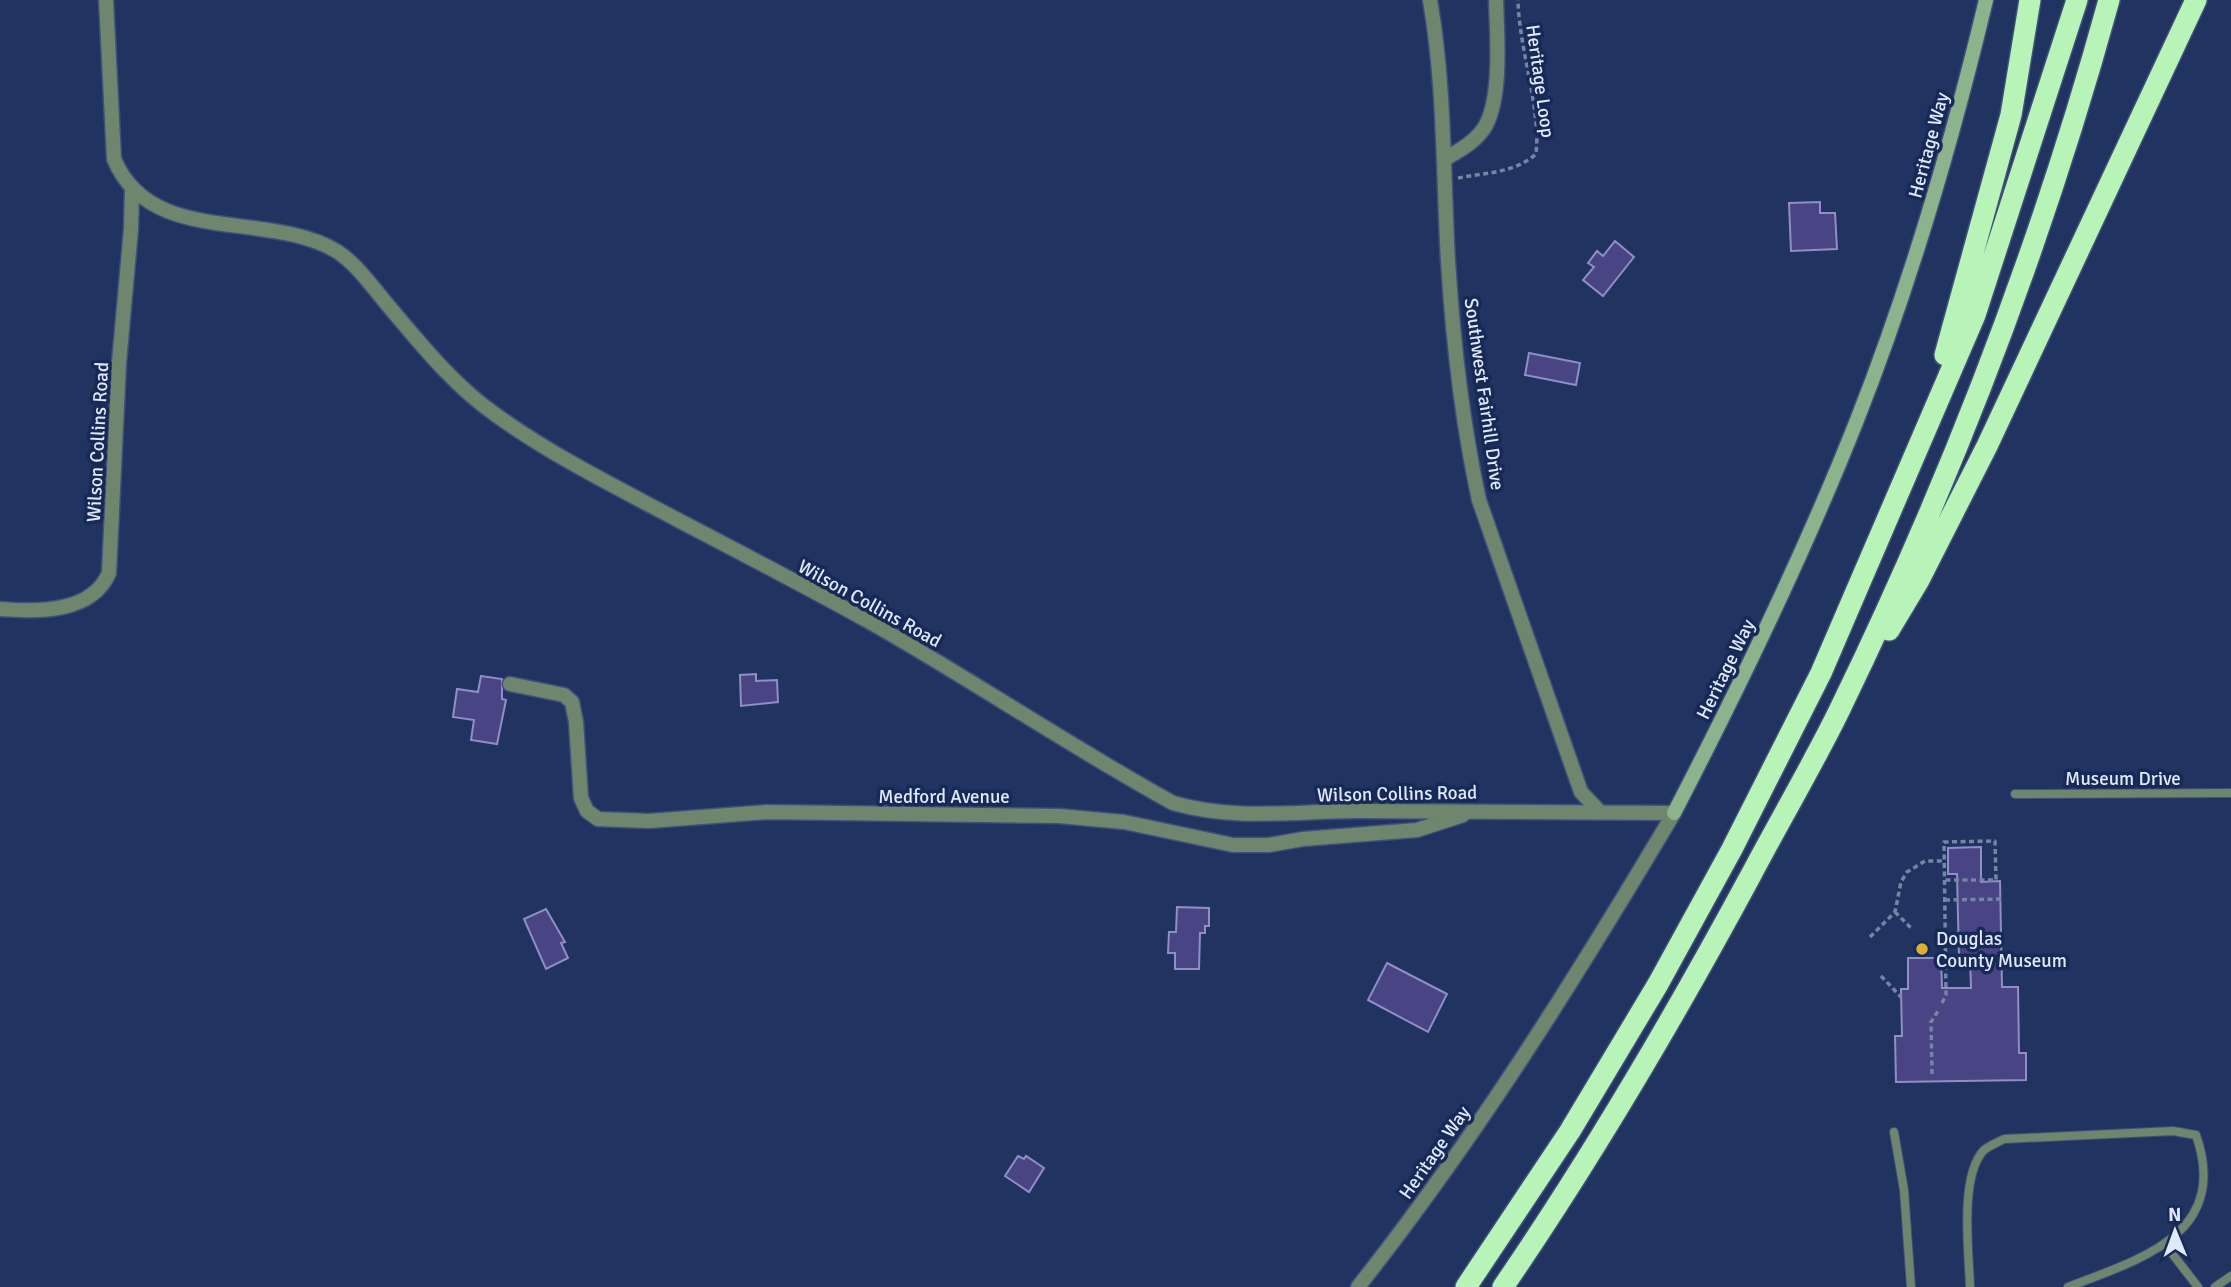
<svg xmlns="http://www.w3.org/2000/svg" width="2231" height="1287" font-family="Signika,sans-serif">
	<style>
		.building { fill: #494483; stroke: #8f8ec7; stroke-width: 2 }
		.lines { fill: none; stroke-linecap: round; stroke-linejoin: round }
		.lane-casing { stroke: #405179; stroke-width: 10 }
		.street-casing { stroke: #405179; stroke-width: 17 }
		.secondary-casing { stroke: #405179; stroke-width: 17 }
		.highway-casing { stroke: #405179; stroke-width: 24 }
		.path { stroke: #7685a5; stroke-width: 3.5; stroke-dasharray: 5 3.5; stroke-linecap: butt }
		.lane { stroke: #6e866e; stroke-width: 8 }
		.street { stroke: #6e866e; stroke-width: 14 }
		.secondary { stroke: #8cb38c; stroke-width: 14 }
		.highway { stroke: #b8f4b8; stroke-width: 21 }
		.poi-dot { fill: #e1af34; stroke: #172956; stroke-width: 2.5 }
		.labels { text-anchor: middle; stroke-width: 7; stroke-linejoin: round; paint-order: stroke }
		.street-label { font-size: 19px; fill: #e0e9fa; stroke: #172956 }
		.poi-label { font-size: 19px; fill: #e0e9fa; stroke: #172956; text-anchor: start }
	</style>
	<rect width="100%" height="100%" fill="#213461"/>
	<!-- building -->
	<path class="building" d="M 1820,202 L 1820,213 L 1835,213 L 1837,249 L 1791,251 L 1789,203 Z
		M 1615,241 L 1634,257 L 1603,296 L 1583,280 L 1594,267 L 1588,263 L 1597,251 L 1603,256 Z
		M 1529,353 L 1580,363 L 1576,385 L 1525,375 Z
		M 756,674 L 756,681 L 777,680 L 778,702 L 741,706 L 740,675 Z
		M 481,676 L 502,679 L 502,699 L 506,700 L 497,744 L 471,740 L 474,720 L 453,717 L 457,689 L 478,692 Z
		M 1981,847 L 1981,882 L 2000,881 L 2002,987 L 2018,987 L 2019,1053 L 2026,1053 L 2026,1080 L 1896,1082 L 1895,1036 L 1902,1036 L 1901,989 L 1908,989 L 1908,958 L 1941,958 L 1942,988 L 1971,988 L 1970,958 L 1959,958 L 1957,874 L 1948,874 L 1948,848 Z
		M 1177,907 L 1209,908 L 1209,926 L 1205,926 L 1205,933 L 1200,933 L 1199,969 L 1175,969 L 1175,953 L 1168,953 L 1169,932 L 1176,932 Z
		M 546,909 L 565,942 L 561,943 L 568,958 L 546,969 L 524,919 Z
		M 1387,963 L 1447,994 L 1428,1032 L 1368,1000 Z
		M 1018,1156 L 1024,1159 L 1026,1156 L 1044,1168 L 1029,1192 L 1005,1176 Z"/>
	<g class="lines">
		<defs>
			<path id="lane" d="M 2015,794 L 2231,793
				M 1894,1132 L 1904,1190 L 1911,1287
				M 2167,1247 L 2198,1287
				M 1970,1287 C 1969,1253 1959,1176 1984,1150 C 1989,1146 1998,1142 2004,1139 L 2173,1131 L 2196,1135 C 2231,1235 2138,1260 2068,1287
				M 2215,1287 L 2231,1276"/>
			<path id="street" d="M 106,0 L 114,159 C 151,248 269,209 338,252 C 357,265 371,285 386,303 C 420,343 453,385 496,415 C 553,456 616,487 678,520 C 741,553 805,586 868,621 C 971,679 1069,746 1173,803 C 1235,821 1296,811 1359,811 C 1464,811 1569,812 1674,813
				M 1430,0 C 1445,86 1443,174 1448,261 C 1453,341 1462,422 1479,500 L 1581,792 L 1600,812
				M 1445,159 C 1460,150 1477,141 1486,125 C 1502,94 1497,35 1496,0
				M 0,609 C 38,612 92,613 109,573 L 119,363 L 131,229 L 132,189
				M 510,684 L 564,695 L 572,702 L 576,722 L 581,798 L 587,811 L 598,819 L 649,821 L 767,812 L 1059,816 L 1124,822 L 1233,845 L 1269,845 L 1303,839 L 1417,830 L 1463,815
				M 1358,1287 C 1476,1138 1577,976 1674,813"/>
			<path id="secondary" d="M 1674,813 C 1741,684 1804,554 1857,420 C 1911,283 1952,142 1986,0"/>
			<path id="highway" d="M 1945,355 L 2011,115 L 2030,0
				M 1889,630 L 1919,580 L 1987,446 L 2196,0
				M 1466,1287 L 1570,1131 L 1658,984 L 1732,849 L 1821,673 L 1975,315 L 2077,0
				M 1503,1287 C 1594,1154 1675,1016 1751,875 C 1780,820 1812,766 1839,711 C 1950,483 2042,244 2109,0"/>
		</defs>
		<!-- lane casing -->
		<use href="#lane" class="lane-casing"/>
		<!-- street casing -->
		<use href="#street" class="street-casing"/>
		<!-- secondary casing -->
		<use href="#secondary" class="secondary-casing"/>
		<!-- highway casing -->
		<use href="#highway" class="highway-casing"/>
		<!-- path -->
		<path class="path" d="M 1458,178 C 1484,173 1515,173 1536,154 C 1541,107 1519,50 1518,0
			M 1945,900 L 2001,899
			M 1895,912 L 1911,928
			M 1870,937 L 1895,912 L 1901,882 L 1907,872 L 1925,861 L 1945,861
			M 1881,976 L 1901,997
			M 1942,1003 L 1946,995 L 1944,842 L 1995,841 L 1996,880 L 1945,880
			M 1932,1074 L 1931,1022 L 1938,1011"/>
		<!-- lane -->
		<use href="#lane" class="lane"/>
		<!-- street -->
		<use href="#street" class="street"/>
		<!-- secondary -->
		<use href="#secondary" class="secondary"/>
		<!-- highway -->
		<use href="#highway" class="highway"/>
	</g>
	<!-- markers -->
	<circle class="poi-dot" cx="1922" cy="949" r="7"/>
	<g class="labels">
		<!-- street labels -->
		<g class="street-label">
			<text transform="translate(1541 81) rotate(82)" y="7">Heritage Loop</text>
			<text transform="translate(1928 145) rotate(-75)" y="7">Heritage Way</text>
			<text transform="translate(1485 394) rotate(82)" y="7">Southwest Fairhill Drive</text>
			<text transform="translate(97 442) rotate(-87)" y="7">Wilson Collins Road</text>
			<text transform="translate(870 603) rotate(29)" y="7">Wilson Collins Road</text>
			<text transform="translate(1725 669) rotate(-64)" y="7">Heritage Way</text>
			<text x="2123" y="785">Museum Drive</text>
			<text transform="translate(1397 793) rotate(-1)" y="7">Wilson Collins Road</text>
			<text x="944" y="803">Medford Avenue</text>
			<text transform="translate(1434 1152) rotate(-55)" y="7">Heritage Way</text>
		</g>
		<!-- poi labels -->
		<g class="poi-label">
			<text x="1936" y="945">Douglas<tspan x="1936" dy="22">County Museum</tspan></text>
		</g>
	</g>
	<!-- north arrow -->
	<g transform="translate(2175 1231) rotate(359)" stroke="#172956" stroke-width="5" paint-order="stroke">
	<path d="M0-5L12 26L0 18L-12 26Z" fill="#e0e9fa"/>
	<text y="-10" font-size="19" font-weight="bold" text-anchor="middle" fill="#e0e9fa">N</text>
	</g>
</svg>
